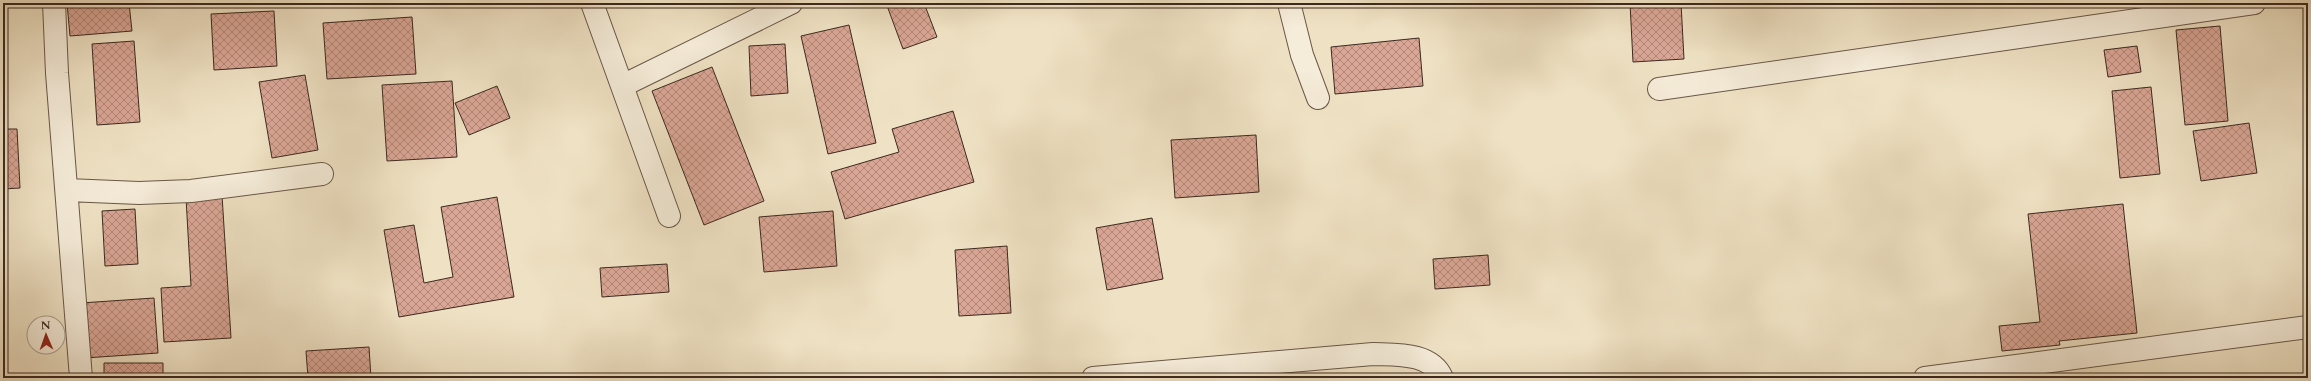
<svg xmlns="http://www.w3.org/2000/svg" width="2311" height="381" font-family="Cardo,serif">
	<style>
		.building { fill: url(#building-cross-hatch); stroke: #3c291f }
		.lines { fill: none; stroke-linecap: round; stroke-linejoin: round }
		.minor-casing { stroke: #695748; stroke-width: 24 }
		.minor { stroke: #f5ecd9; stroke-width: 22 }
	</style>
	<defs>
		<pattern id="building-cross-hatch" width="8" height="8" patternUnits="userSpaceOnUse"><rect width="8" height="8" fill="#daa695"/><path d="M0 0l8 8M0 8l8-8" fill="none" stroke="#b28779"/></pattern>
	</defs>
	<rect width="100%" height="100%" fill="#efe2c4"/>
	<filter id="stains"><feTurbulence type="fractalNoise" baseFrequency=".005" numOctaves="4"/><feColorMatrix values="0 0 0 0 .2 0 0 0 0 .09 0 0 0 0 .02 0 0 0 .5 -.17"/></filter>
	<radialGradient id="worn" r=".72"><stop offset=".6" stop-color="#630" stop-opacity="0"/><stop offset="1" stop-color="#630" stop-opacity=".3"/></radialGradient>
	<!-- building -->
	<path class="building" d="M 67,3 L 129,3 L 132,31 L 70,36 Z
		M 886,3 L 924,3 L 937,37 L 903,49 Z
		M 1630,3 L 1681,3 L 1684,59 L 1633,62 Z
		M 274,11 L 277,66 L 214,70 L 211,14 Z
		M 412,17 L 416,74 L 327,79 L 323,23 Z
		M 849,25 L 876,143 L 828,154 L 801,36 Z
		M 2220,26 L 2228,121 L 2185,125 L 2176,30 Z
		M 1419,38 L 1423,86 L 1335,94 L 1331,47 Z
		M 134,41 L 140,122 L 97,125 L 92,44 Z
		M 785,44 L 788,93 L 751,96 L 749,46 Z
		M 2137,46 L 2141,72 L 2108,77 L 2104,50 Z
		M 712,67 L 764,201 L 704,225 L 652,91 Z
		M 305,75 L 318,150 L 272,158 L 259,82 Z
		M 452,81 L 457,157 L 387,161 L 382,85 Z
		M 497,86 L 510,118 L 469,135 L 455,103 Z
		M 2151,87 L 2160,174 L 2120,178 L 2112,91 Z
		M 953,111 L 974,182 L 845,219 L 831,172 L 899,152 L 892,129 Z
		M 2249,123 L 2257,173 L 2201,181 L 2193,131 Z
		M 3,129 L 17,129 L 20,188 L 3,189 Z
		M 1256,135 L 1259,192 L 1175,198 L 1171,140 Z
		M 222,195 L 231,338 L 164,342 L 161,288 L 191,286 L 186,198 Z
		M 497,197 L 514,297 L 399,317 L 384,230 L 414,225 L 424,283 L 453,277 L 441,207 Z
		M 2123,204 L 2137,333 L 2059,341 L 2060,345 L 2002,351 L 1999,326 L 2040,322 L 2028,214 Z
		M 135,209 L 138,264 L 105,266 L 102,211 Z
		M 833,211 L 837,266 L 764,272 L 759,217 Z
		M 1152,218 L 1163,279 L 1107,290 L 1096,228 Z
		M 1007,246 L 1011,313 L 959,316 L 955,250 Z
		M 1488,255 L 1490,285 L 1435,289 L 1433,259 Z
		M 667,264 L 669,292 L 602,297 L 600,268 Z
		M 154,298 L 158,353 L 85,358 L 81,303 Z
		M 369,347 L 371,378 L 308,378 L 306,351 Z
		M 104,363 L 163,363 L 163,378 L 104,378 Z"/>
	<g class="lines">
		<defs>
			<path id="minor" d="M 54,3 L 57,73 L 81,378
				M 592,3 L 669,216
				M 1289,3 L 1302,55 L 1318,98
				M 622,86 L 791,3
				M 1659,89 L 2254,3
				M 67,190 L 139,193 L 191,191 L 322,174
				M 1093,378 L 1373,354 C 1396,355 1431,352 1442,378
				M 1925,378 L 2308,327"/>
		</defs>
		<!-- minor casing -->
		<use href="#minor" class="minor-casing"/>
		<!-- minor -->
		<use href="#minor" class="minor"/>
	</g>
	<!-- margin -->
	<rect width="2311" height="381" fill="none" stroke="#efe2c4" stroke-width="16"/>
	<rect x="4" y="4" width="2303" height="373" fill="none" stroke="#3c291f" stroke-width="2"/>
	<rect x="8" y="8" width="2295" height="365" fill="none" stroke="#3c291f"/>
	<!-- north arrow -->
	<g transform="translate(46 335) rotate(358)"><circle r="19" fill="#f5ecd9" stroke="#ab9e8f"/>
	<path d="M0-3L7 15L0 10L-7 15Z" fill="#8f2418"/>
	<text y="-6" font-size="11" font-weight="bold" text-anchor="middle" fill="#3c291f">N</text>
	</g>
	<rect width="100%" height="100%" filter="url(#stains)"/>
	<rect width="100%" height="100%" fill="url(#worn)"/>
</svg>
